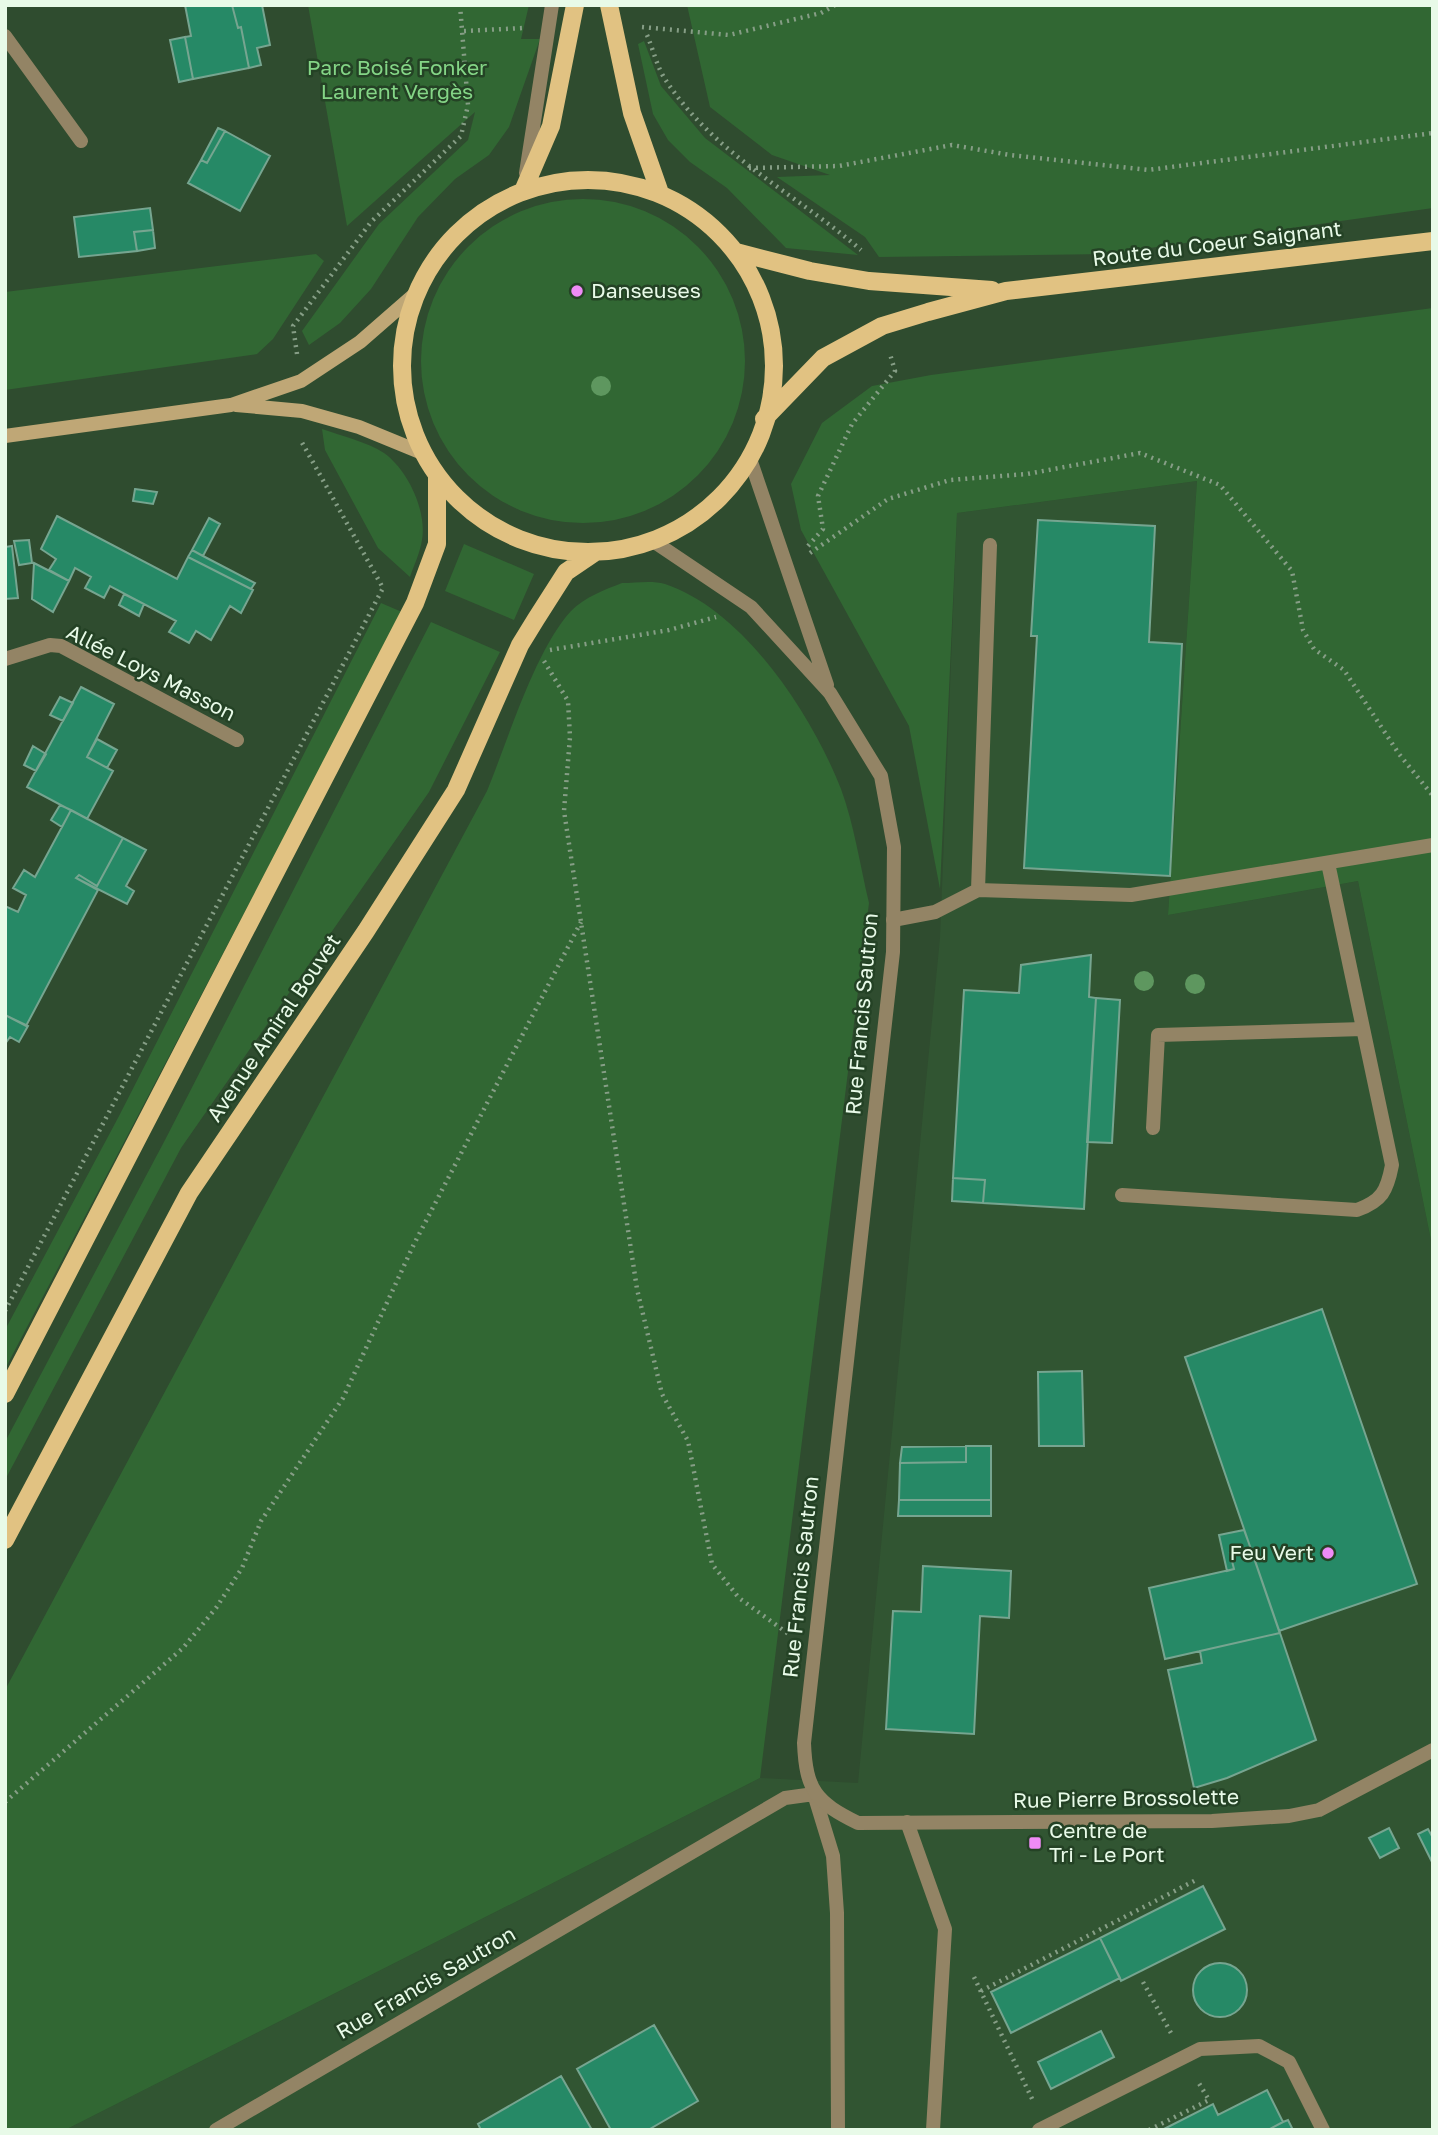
<svg xmlns="http://www.w3.org/2000/svg" width="1438" height="2135" font-family="'Golos Text',sans-serif">
	<style>
		.built { fill: #315532 }
		.green { fill: #316733 }
		.building { fill: #268966; stroke: #76a590; stroke-width: 2 }
		.lines { fill: none; stroke-linecap: round; stroke-linejoin: round }
		.path { stroke: #869e86; stroke-width: 4.5; stroke-dasharray: 2 5; stroke-linecap: butt }
		.service { stroke: #938465; stroke-width: 14 }
		.minor { stroke: #938465; stroke-width: 14 }
		.secondary { stroke: #bfa776; stroke-width: 14 }
		.primary { stroke: #e1c282; stroke-width: 18 }
		.tree { fill: #5e975f }
		.poi-dot { fill: #ef8bf6; stroke: #244225; stroke-width: 2.5 }
		.labels { text-anchor: middle; stroke-width: 5; stroke-linejoin: round; paint-order: stroke }
		.park-label { font-size: 21px; fill: #84d586; stroke: #244225 }
		.street-label { font-size: 21px; fill: #e8fae8; stroke: #244225 }
		.poi-label { font-size: 21px; fill: #e8fae8; stroke: #244225; text-anchor: start }
	</style>
	<rect width="100%" height="100%" fill="#2f4c2f"/>
	<!-- built -->
	<path class="built" d="M 1197,481 L 1168,915 L 1358,881 L 1433,1250 L 1433,2130 L 65,2130 L 760,1778 L 858,1783 L 940,938 L 957,513 Z"/>
	<!-- green -->
	<path class="green" d="M 308,5 L 529,5 L 521,39 L 540,39 L 509,127 L 489,155 L 455,179 L 418,217 L 371,289 L 340,323 L 309,345 L 302,331 L 379,224 L 468,140 L 475,112 L 347,226 Z
		M 687,5 L 1433,5 L 1433,208 L 1107,254 L 879,257 L 865,237 L 777,177 L 830,175 L 772,155 L 710,107 Z
		M 644,41 L 661,86 L 705,138 L 858,255 L 786,248 L 727,188 L 690,162 L 668,140 L 653,114 L 638,44 Z
		M421 361a162 162 0 1 1 324 0a162 162 0 1 1-324 0Z
		M 316,254 L 324,261 L 273,339 L 257,354 L 5,390 L 5,292 Z
		M 1433,308 L 1433,1250 L 1358,881 L 1168,915 L 1197,481 L 957,513 L 940,889 L 909,726 L 801,530 L 791,484 L 822,423 L 872,386 L 931,375 Z
		M 322,429 C 342,436 367,442 384,453 C 408,470 427,511 422,540 C 420,553 414,565 410,577 L 378,548 L 325,450 Z
		M 464,544 L 534,574 L 514,620 L 445,591 Z
		M 622,583 C 635,583 652,580 665,584 C 744,610 812,715 841,789 C 854,824 860,865 869,903 L 760,1778 L 65,2130 L 5,2130 L 5,1690 L 487,791 C 508,740 535,650 571,611 C 585,597 604,590 622,583 Z
		M 381,603 L 402,612 L 5,1369 L 5,1330 L 119,1116 Z
		M 431,622 L 500,652 L 429,792 L 181,1148 L 5,1480 L 5,1442 L 165,1140 Z"/>
	<!-- building -->
	<path class="building" d="M 185,5 L 232,5 L 238,28 L 241,27 L 249,68 L 193,79 L 185,37 L 191,36 Z
		M 232,5 L 262,5 L 270,45 L 257,48 L 261,65 L 249,68 L 241,27 L 238,28 Z
		M 185,37 L 193,79 L 179,82 L 170,40 Z
		M 218,128 L 225,131 L 207,163 L 201,160 Z
		M 225,131 L 270,156 L 240,211 L 188,183 L 201,160 L 207,163 Z
		M 150,208 L 153,230 L 134,232 L 137,251 L 79,257 L 74,217 Z
		M 153,230 L 155,248 L 137,251 L 134,232 Z
		M 135,489 L 157,492 L 153,504 L 133,501 Z
		M 57,516 L 177,579 L 188,557 L 253,590 L 241,613 L 230,606 L 211,640 L 196,631 L 189,643 L 169,632 L 176,621 L 110,586 L 104,598 L 85,588 L 91,577 L 75,568 L 69,581 L 49,570 L 56,559 L 41,549 Z
		M 209,518 L 220,524 L 203,556 L 192,550 Z
		M 1038,520 L 1155,526 L 1149,642 L 1182,644 L 1170,876 L 1024,868 L 1037,636 L 1031,636 Z
		M 29,540 L 32,563 L 19,565 L 14,541 Z
		M 12,546 L 18,598 L 5,599 L 5,547 Z
		M 192,550 L 203,556 L 255,583 L 251,589 L 188,557 Z
		M 34,563 L 69,581 L 53,612 L 32,599 Z
		M 124,594 L 144,604 L 139,616 L 119,605 Z
		M 81,687 L 114,704 L 87,757 L 113,771 L 87,819 L 27,787 Z
		M 60,697 L 73,703 L 63,721 L 50,715 Z
		M 97,739 L 117,750 L 107,768 L 87,757 Z
		M 33,746 L 46,754 L 36,771 L 24,765 Z
		M 60,805 L 71,810 L 62,827 L 51,820 Z
		M 71,810 L 123,838 L 97,886 L 79,875 L 76,878 L 98,890 L 26,1026 L 5,1015 L 5,906 L 18,912 L 26,895 L 13,888 L 24,870 L 35,877 Z
		M 123,838 L 146,850 L 126,886 L 134,891 L 127,904 L 76,878 L 79,875 L 97,886 Z
		M 1091,955 L 1089,997 L 1096,998 L 1084,1209 L 983,1203 L 985,1180 L 953,1178 L 964,990 L 1019,993 L 1021,965 Z
		M 1096,998 L 1120,1000 L 1112,1143 L 1087,1142 Z
		M 5,1015 L 28,1026 L 19,1042 L 10,1037 L 5,1044 Z
		M 953,1178 L 985,1180 L 983,1203 L 952,1201 Z
		M 1322,1309 L 1417,1584 L 1279,1631 L 1185,1357 Z
		M 1082,1371 L 1084,1446 L 1039,1446 L 1038,1372 Z
		M 966,1446 L 966,1462 L 900,1463 L 902,1447 Z
		M 966,1446 L 991,1446 L 991,1500 L 899,1500 L 900,1463 L 966,1462 Z
		M 899,1500 L 991,1500 L 991,1516 L 898,1516 Z
		M 1244,1530 L 1251,1549 L 1230,1553 L 1234,1569 L 1227,1571 L 1219,1535 Z
		M 1251,1549 L 1280,1633 L 1165,1659 L 1149,1588 L 1234,1569 L 1230,1553 Z
		M 923,1566 L 1011,1571 L 1009,1618 L 980,1616 L 974,1734 L 886,1729 L 893,1611 L 921,1612 Z
		M 1280,1633 L 1316,1740 L 1227,1778 L 1194,1788 L 1168,1670 L 1202,1663 L 1200,1651 Z
		M 1389,1828 L 1399,1848 L 1380,1858 L 1369,1838 Z
		M 1428,1829 L 1433,1838 L 1433,1864 L 1418,1834 Z
		M 1203,1886 L 1225,1929 L 1121,1981 L 1100,1938 Z
		M 1100,1938 L 1120,1978 L 1011,2033 L 991,1992 Z
		M1193 1990a27 27 0 1 1 54 0a27 27 0 1 1-54 0Z
		M 654,2025 L 698,2101 L 648,2130 L 611,2130 L 577,2069 Z
		M 1101,2031 L 1114,2057 L 1051,2089 L 1038,2062 Z
		M 561,2076 L 592,2130 L 481,2130 L 478,2124 Z
		M 1267,2090 L 1283,2122 L 1268,2130 L 1162,2130 L 1213,2104 L 1218,2115 Z
		M 1288,2120 L 1293,2130 L 1268,2130 L 1283,2122 Z"/>
	<g class="lines">
		<!-- path -->
		<path class="path" d="M 642,27 L 729,35 L 821,13 L 835,5
			M 464,31 L 524,28
			M 647,35 C 653,49 657,67 665,79 C 714,155 795,193 861,250
			M 749,168 L 839,166 L 952,145 L 1010,155 L 1148,170 L 1433,133
			M 297,354 L 293,326 L 371,222 L 461,136 L 468,105 L 460,5
			M 808,546 L 823,529 L 818,496 L 852,424 L 895,371 L 890,354
			M 810,553 L 888,499 L 950,480 L 1027,474 L 1140,453 L 1220,485 L 1292,571 L 1303,630 L 1314,649 L 1344,670 L 1399,754 L 1433,796
			M 550,650 L 669,630 L 716,617
			M 544,661 L 568,701 L 570,737 L 564,811 L 637,1289 L 662,1394 L 688,1441 L 712,1564 L 739,1598 L 790,1635
			M 5,1311 L 383,588 L 300,439
			M 5,1802 L 183,1648 L 216,1608 L 242,1568 L 261,1521 L 343,1398 L 414,1244 L 581,922
			M 974,1977 L 1034,2103
			M 1143,1982 L 1171,2033
			M 981,1991 L 1196,1880
			M 1149,2130 L 1209,2100 L 1197,2080"/>
		<!-- service -->
		<path class="service" d="M 526,173 L 552,5
			M 978,890 L 990,545
			M 893,920 L 935,912 L 978,890 L 1131,895 L 1433,845
			M 1153,1128 L 1158,1035 L 1363,1029
			M 1122,1195 L 1357,1210 C 1382,1201 1387,1191 1392,1165 L 1328,863
			M 907,1822 L 945,1929 L 933,2130
			M 216,2130 L 785,1798 L 814,1794 L 833,1856 L 837,1913 L 838,2130
			M 1039,2130 L 1200,2049 L 1259,2046 L 1289,2062 L 1323,2130"/>
		<!-- minor -->
		<path class="minor" d="M 5,36 L 81,141
			M 749,456 L 827,685
			M 653,541 L 751,607 L 830,693 L 881,776 L 894,847 L 893,952 L 804,1743 C 806,1791 816,1802 858,1823 L 1212,1821 L 1289,1816 L 1319,1810 L 1433,1750
			M 5,659 L 50,645 L 61,646 L 237,740"/>
		<!-- secondary -->
		<path class="secondary" d="M 236,405 L 302,411 L 359,427 L 420,452
			M 5,436 L 231,405 L 301,381 L 360,342 L 415,294"/>
		<!-- primary -->
		<path class="primary" d="M 609,5 L 632,113 L 660,193
			M402 366a186 186 0 1 1 372 0a186 186 0 1 1-372 0Z
			M 523,191 L 551,126 L 575,5
			M 736,252 L 810,271 L 869,281 L 992,290
			M 764,419 L 823,358 L 882,326 L 928,312 L 1006,291 L 1433,241
			M 5,1394 L 415,603 L 437,544 L 437,477
			M 5,1540 L 189,1193 L 366,931 L 456,790 L 520,645 L 536,619 L 566,572 L 594,553"/>
	</g>
	<!-- trees -->
	<g class="tree">
		<circle cx="601" cy="386" r="10"/>
		<circle cx="1144" cy="981" r="10"/>
		<circle cx="1195" cy="984" r="10"/>
	</g>
	<!-- markers -->
	<g class="poi-dot">
		<circle cx="577" cy="291" r="7"/>
		<circle cx="1328" cy="1553" r="7"/>
		<rect x="1028" y="1836" width="14" height="14" rx="3.5"/>
	</g>
	<g class="labels">
		<!-- park labels -->
		<g class="park-label">
			<text x="397" y="75">Parc Boisé Fonker<tspan x="397" dy="24">Laurent Vergès</tspan></text>
		</g>
		<!-- street labels -->
		<g class="street-label">
			<text transform="translate(1217 244) rotate(-7)" y="7">Route du Coeur Saignant</text>
			<text transform="translate(151 673) rotate(27)" y="7">Allée Loys Masson</text>
			<text transform="translate(862 1014) rotate(-85)" y="7">Rue Francis Sautron</text>
			<text transform="translate(274 1028) rotate(-56)" y="7">Avenue Amiral Bouvet</text>
			<text transform="translate(801 1577) rotate(-84)" y="7">Rue Francis Sautron</text>
			<text transform="translate(1126 1799) rotate(-1)" y="7">Rue Pierre Brossolette</text>
			<text transform="translate(426 1983) rotate(-30)" y="7">Rue Francis Sautron</text>
		</g>
		<!-- poi labels -->
		<g class="poi-label">
			<text x="591" y="298">Danseuses</text>
			<text x="1314" y="1560" text-anchor="end">Feu Vert</text>
			<text x="1049" y="1838">Centre de<tspan x="1049" dy="24">Tri - Le Port</tspan></text>
		</g>
	</g>
	<!-- border -->
	<rect width="1438" height="2135" fill="none" stroke="#e8fae8" stroke-width="14"/>
</svg>
